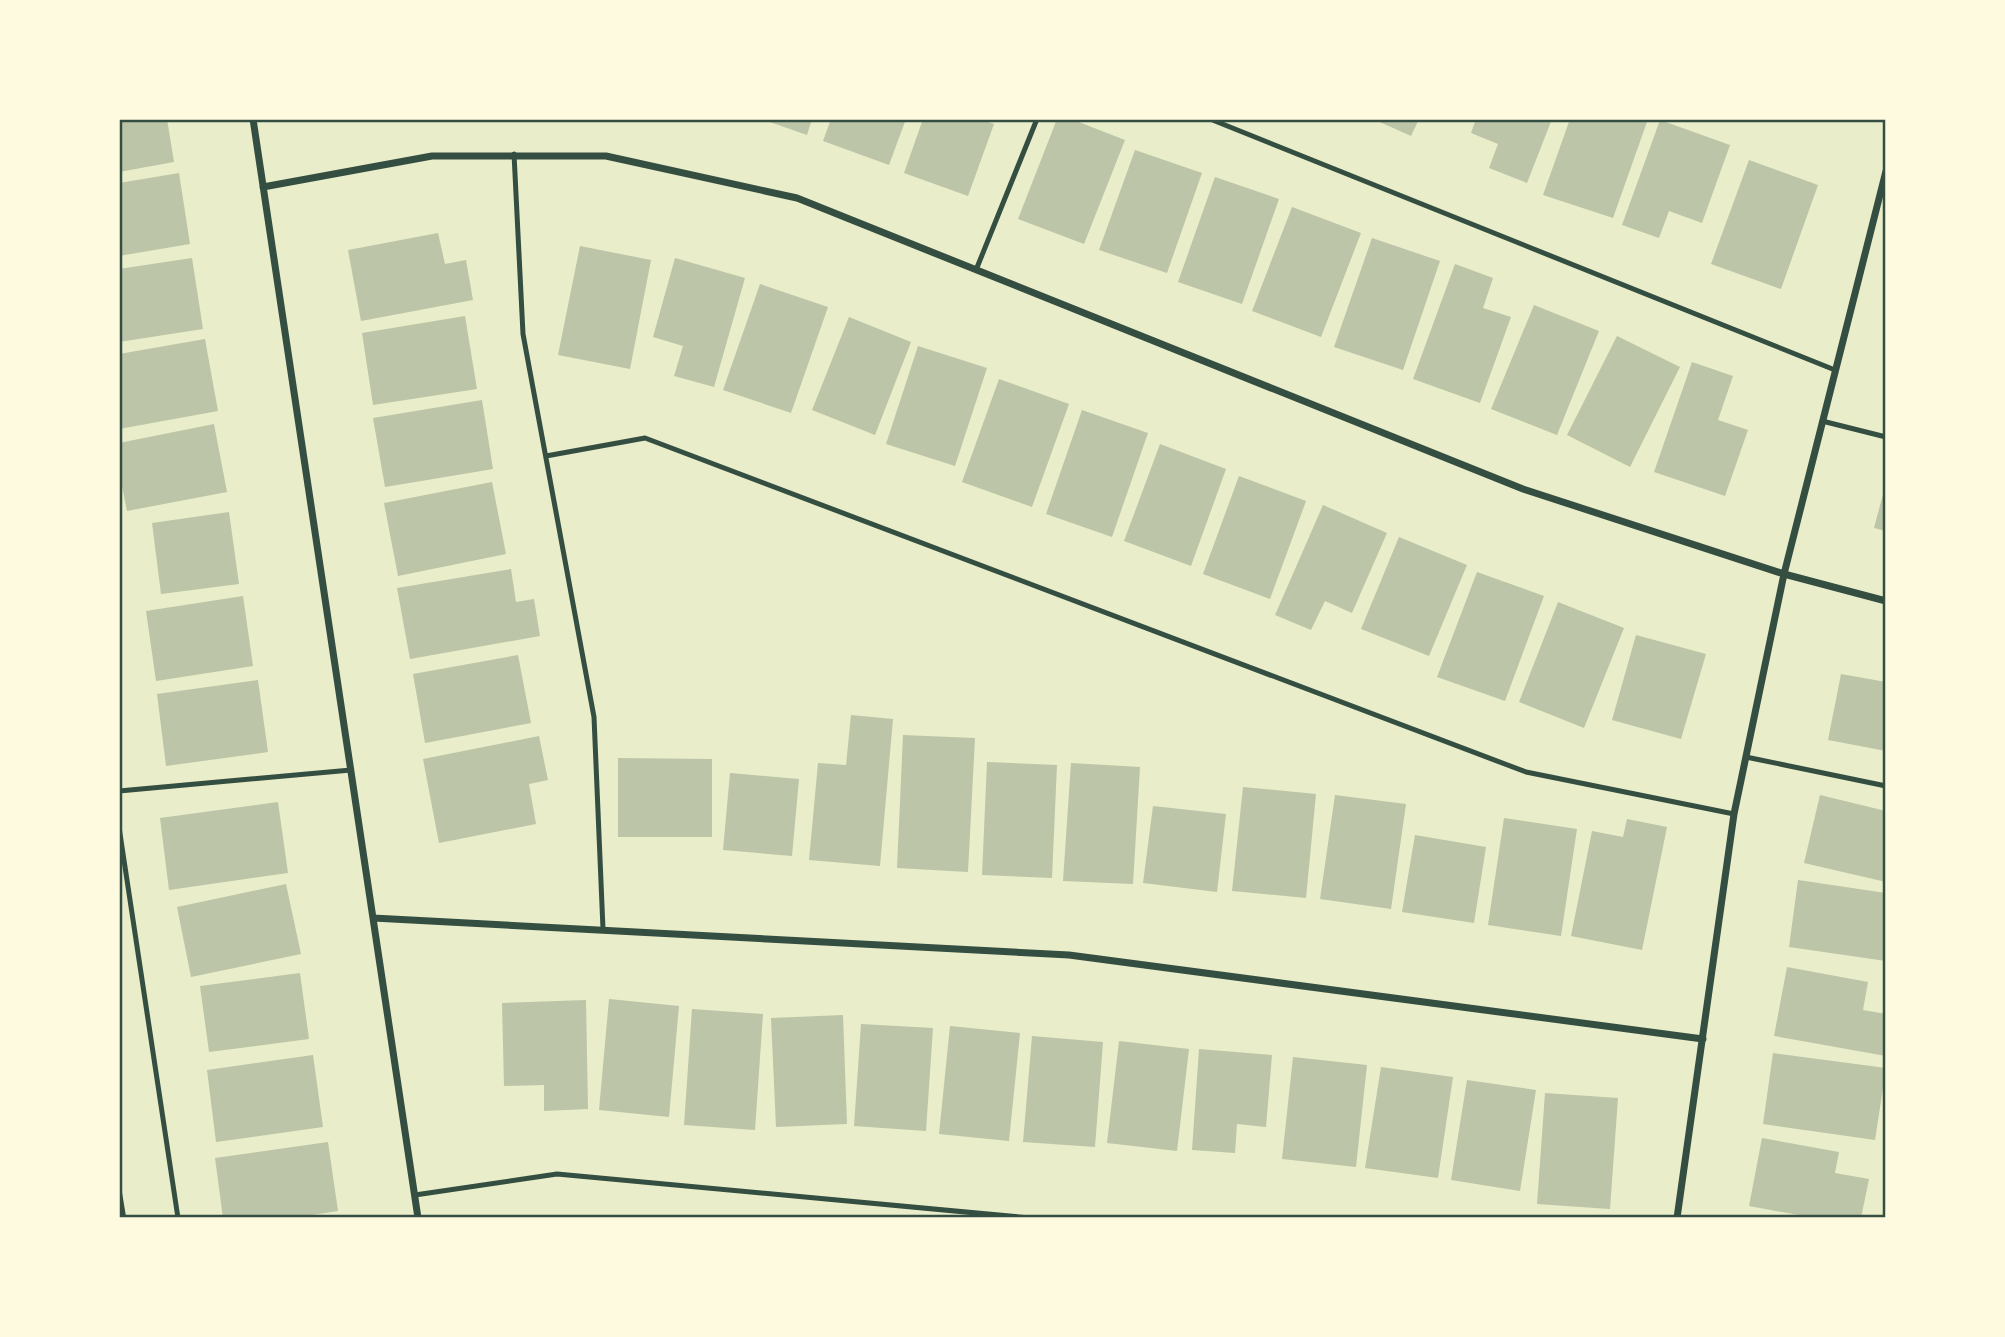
<svg xmlns="http://www.w3.org/2000/svg" width="2005" height="1337" font-family="Arial,sans-serif">
	<style>
		.building { fill: #bcc5a7 }
		.lines { fill: none; stroke-linecap: round; stroke-linejoin: round }
		.path { stroke: #344e41; stroke-width: 4.5 }
		.service { stroke: #344e41; stroke-width: 5 }
		.minor { stroke: #344e41; stroke-width: 7 }
		.neatline { fill: none; stroke: #344e41; stroke-width: 2.5 }
	</style>
	<rect width="100%" height="100%" fill="#e9edc9"/>
	<!-- building -->
	<path class="building" d="M 119,119 L 167,119 L 174,162 L 119,172 Z
		M 761,119 L 812,119 L 807,135 Z
		M 831,119 L 906,119 L 889,165 L 823,141 Z
		M 923,119 L 979,119 L 994,124 L 968,196 L 904,173 Z
		M 1057,119 L 1071,119 L 1125,140 L 1084,244 L 1018,219 Z
		M 1373,119 L 1419,119 L 1411,136 Z
		M 1476,119 L 1552,119 L 1527,183 L 1489,168 L 1498,144 L 1471,133 Z
		M 1570,119 L 1648,119 L 1613,218 L 1543,195 Z
		M 1660,120 L 1730,145 L 1702,223 L 1669,211 L 1659,238 L 1622,225 Z
		M 1135,150 L 1202,173 L 1167,273 L 1099,250 Z
		M 1749,160 L 1818,185 L 1781,289 L 1711,264 Z
		M 179,173 L 190,244 L 119,256 L 119,183 Z
		M 1215,177 L 1279,199 L 1242,304 L 1178,282 Z
		M 1292,207 L 1361,233 L 1321,337 L 1252,311 Z
		M 438,233 L 445,264 L 466,260 L 473,300 L 361,321 L 348,250 Z
		M 1372,238 L 1440,261 L 1403,370 L 1334,347 Z
		M 580,246 L 651,260 L 630,369 L 558,355 Z
		M 192,258 L 203,329 L 119,342 L 119,269 Z
		M 675,258 L 745,278 L 714,387 L 674,376 L 683,346 L 653,337 Z
		M 1455,264 L 1493,278 L 1483,308 L 1511,317 L 1480,403 L 1413,379 Z
		M 760,284 L 828,307 L 791,413 L 723,390 Z
		M 1534,305 L 1599,331 L 1557,435 L 1491,409 Z
		M 465,316 L 477,389 L 373,405 L 362,333 Z
		M 849,317 L 911,342 L 875,435 L 812,410 Z
		M 1617,336 L 1680,367 L 1630,467 L 1567,435 Z
		M 205,339 L 218,411 L 119,429 L 119,354 Z
		M 918,346 L 987,368 L 955,466 L 886,444 Z
		M 1692,362 L 1733,376 L 1718,420 L 1748,430 L 1725,496 L 1654,472 Z
		M 999,379 L 1069,404 L 1032,507 L 962,482 Z
		M 482,400 L 493,469 L 385,487 L 373,418 Z
		M 1082,410 L 1148,433 L 1112,537 L 1046,514 Z
		M 214,424 L 227,492 L 127,511 L 119,471 L 119,443 Z
		M 1160,444 L 1226,469 L 1191,566 L 1124,541 Z
		M 1239,476 L 1306,501 L 1270,599 L 1203,574 Z
		M 492,482 L 506,554 L 398,576 L 384,503 Z
		M 1886,483 L 1886,531 L 1874,528 Z
		M 1323,505 L 1387,533 L 1352,613 L 1325,601 L 1311,630 L 1275,615 Z
		M 229,512 L 239,584 L 161,594 L 152,523 Z
		M 1399,537 L 1467,565 L 1429,656 L 1361,629 Z
		M 511,569 L 516,602 L 534,599 L 540,636 L 410,659 L 397,588 Z
		M 1477,572 L 1544,596 L 1505,701 L 1437,677 Z
		M 243,596 L 253,666 L 156,681 L 146,611 Z
		M 1558,602 L 1624,628 L 1584,728 L 1519,702 Z
		M 1636,635 L 1706,654 L 1681,739 L 1612,720 Z
		M 518,655 L 531,723 L 425,743 L 413,674 Z
		M 1841,674 L 1886,682 L 1886,751 L 1828,740 Z
		M 258,680 L 268,752 L 166,766 L 157,694 Z
		M 851,715 L 893,719 L 880,866 L 809,860 L 818,763 L 846,765 Z
		M 903,735 L 975,738 L 968,872 L 897,868 Z
		M 539,736 L 548,780 L 529,784 L 536,824 L 439,843 L 423,759 Z
		M 618,758 L 712,759 L 712,837 L 618,837 Z
		M 987,762 L 1057,765 L 1052,878 L 982,875 Z
		M 1071,763 L 1140,767 L 1133,884 L 1063,881 Z
		M 730,773 L 799,779 L 792,856 L 723,850 Z
		M 1243,787 L 1316,794 L 1306,898 L 1232,891 Z
		M 1335,795 L 1406,804 L 1391,909 L 1320,899 Z
		M 1820,795 L 1886,811 L 1886,882 L 1804,863 Z
		M 278,802 L 288,873 L 169,890 L 160,818 Z
		M 1153,806 L 1226,814 L 1217,892 L 1143,883 Z
		M 1504,818 L 1577,829 L 1561,936 L 1488,925 Z
		M 1627,819 L 1667,827 L 1642,950 L 1571,936 L 1592,831 L 1623,837 Z
		M 1415,835 L 1486,847 L 1474,923 L 1402,912 Z
		M 1798,880 L 1886,893 L 1886,961 L 1789,947 Z
		M 286,884 L 301,954 L 191,977 L 177,907 Z
		M 1787,967 L 1868,982 L 1863,1010 L 1886,1014 L 1886,1056 L 1774,1036 Z
		M 300,973 L 309,1039 L 209,1052 L 200,986 Z
		M 609,999 L 679,1006 L 669,1117 L 599,1110 Z
		M 586,1000 L 588,1109 L 544,1111 L 544,1085 L 504,1086 L 502,1003 Z
		M 692,1009 L 763,1014 L 755,1130 L 684,1125 Z
		M 843,1015 L 847,1124 L 776,1127 L 771,1018 Z
		M 861,1024 L 933,1028 L 926,1131 L 854,1126 Z
		M 950,1026 L 1020,1033 L 1009,1141 L 939,1134 Z
		M 1032,1036 L 1103,1042 L 1095,1147 L 1023,1142 Z
		M 1119,1041 L 1189,1049 L 1177,1151 L 1107,1143 Z
		M 1199,1049 L 1272,1055 L 1266,1127 L 1237,1124 L 1235,1153 L 1192,1150 Z
		M 1773,1053 L 1886,1068 L 1875,1140 L 1763,1124 Z
		M 313,1055 L 323,1127 L 216,1142 L 207,1070 Z
		M 1293,1057 L 1367,1065 L 1356,1167 L 1282,1159 Z
		M 1381,1067 L 1453,1077 L 1438,1178 L 1365,1168 Z
		M 1467,1080 L 1536,1090 L 1520,1191 L 1451,1180 Z
		M 1545,1093 L 1618,1098 L 1610,1209 L 1537,1204 Z
		M 1762,1138 L 1839,1152 L 1835,1173 L 1869,1179 L 1861,1218 L 1815,1218 L 1749,1206 Z
		M 328,1142 L 338,1211 L 293,1218 L 223,1218 L 215,1158 Z"/>
	<g class="lines">
		<!-- path -->
		<path class="path" d="M 119,1188 L 124,1218"/>
		<!-- service -->
		<path class="service" d="M 1210,119 L 1835,370
			M 514,154 L 523,334 L 594,717 L 603,929
			M 976,270 L 1037,119
			M 1822,421 L 1886,437
			M 546,456 L 645,438 L 1526,772 L 1734,814
			M 1746,757 L 1886,786
			M 119,791 L 351,770
			M 119,827 L 178,1218
			M 415,1195 L 557,1174 L 1030,1218"/>
		<!-- minor -->
		<path class="minor" d="M 253,119 L 418,1218
			M 263,187 L 432,156 L 606,156 L 797,198 L 1523,489 L 1784,574 L 1886,601
			M 373,918 L 1069,955 L 1703,1039
			M 1677,1218 L 1734,814 L 1784,574 L 1886,171"/>
	</g>
	<!-- border -->
	<rect width="2005" height="1337" fill="none" stroke="#fefae0" stroke-width="242"/>
	<rect x="121" y="121" width="1763" height="1095" class="neatline"/>
</svg>
